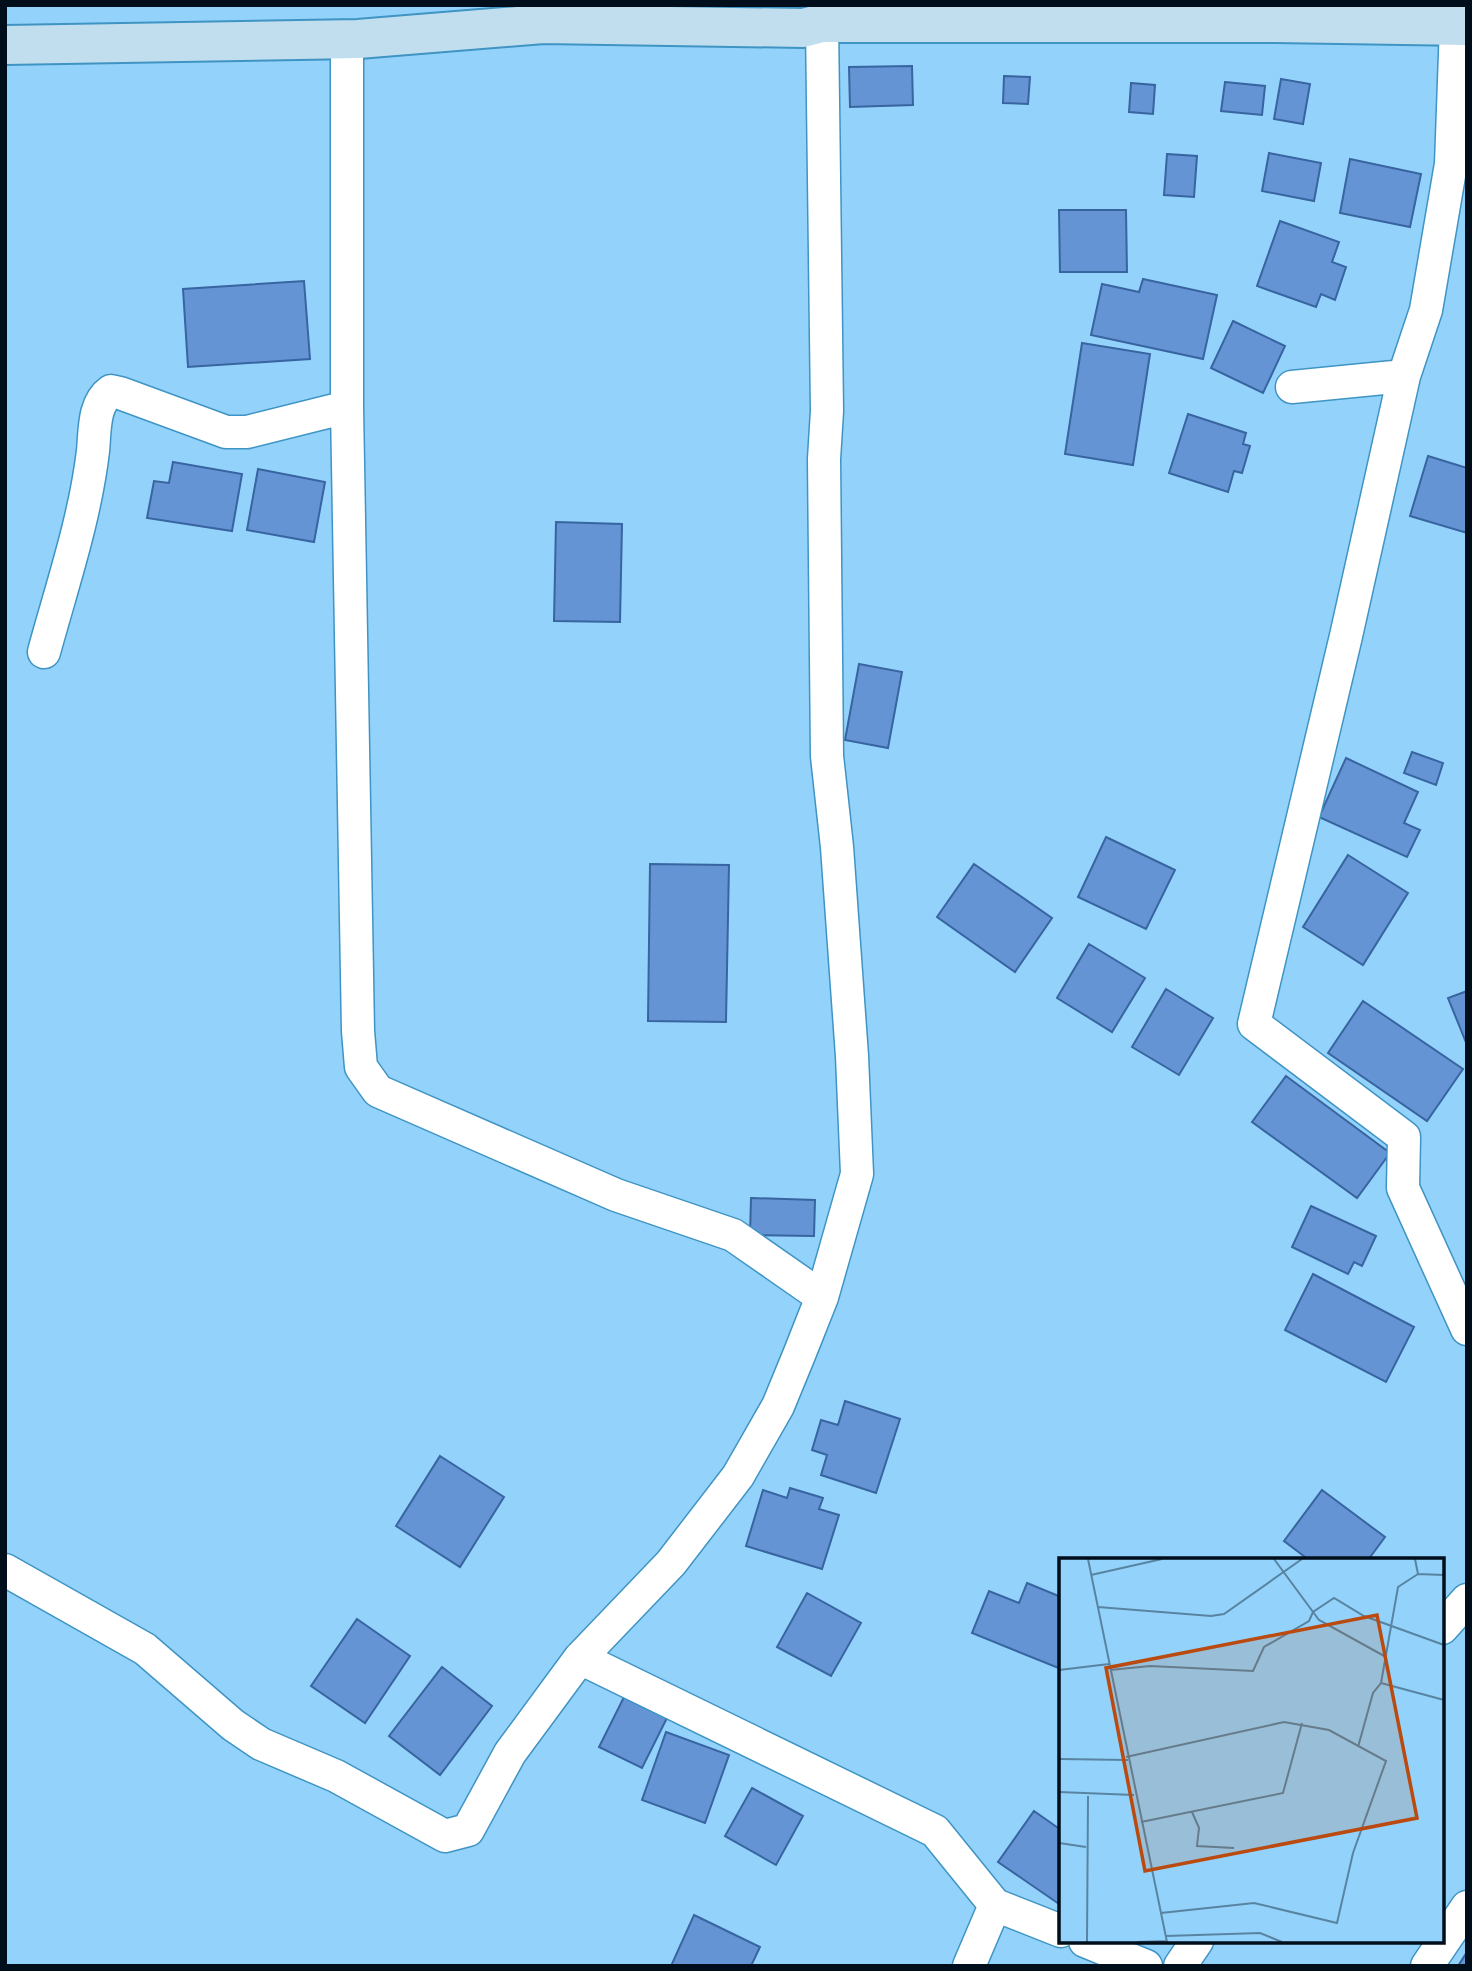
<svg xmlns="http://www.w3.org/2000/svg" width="1472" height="1971" font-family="'Exo 2',sans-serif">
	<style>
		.building { fill: #6594d4; stroke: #3864a0; stroke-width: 2 }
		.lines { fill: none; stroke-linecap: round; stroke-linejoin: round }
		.minor-casing { stroke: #3f94c3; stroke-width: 35 }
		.secondary-casing { stroke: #3f94c3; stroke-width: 42 }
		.minor { stroke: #fff; stroke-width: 32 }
		.secondary { stroke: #c0deee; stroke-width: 38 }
		.inset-road { fill: none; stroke: #5884a1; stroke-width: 2 }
		.view { fill: #ba4a0f; fill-opacity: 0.15; stroke: #ba4a0f; stroke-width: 3.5 }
		.inset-edge { fill: none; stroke: #000d1b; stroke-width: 3.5 }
	</style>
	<rect width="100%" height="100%" fill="#93d3fb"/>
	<!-- building -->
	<path class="building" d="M 912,66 L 913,105 L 850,107 L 849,67 Z
		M 1004,76 L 1030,77 L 1028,104 L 1003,103 Z
		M 1281,79 L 1310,84 L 1303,124 L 1274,119 Z
		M 1225,82 L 1265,86 L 1262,115 L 1221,111 Z
		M 1131,83 L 1155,85 L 1153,114 L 1129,112 Z
		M 1269,153 L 1321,163 L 1314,201 L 1262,191 Z
		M 1167,154 L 1197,156 L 1194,197 L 1164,195 Z
		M 1350,159 L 1421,174 L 1410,227 L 1340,213 Z
		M 1059,210 L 1126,210 L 1127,272 L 1060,272 Z
		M 1280,221 L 1339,242 L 1332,262 L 1346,267 L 1335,300 L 1321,294 L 1316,307 L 1257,286 Z
		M 1143,279 L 1217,295 L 1203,359 L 1091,335 L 1102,284 L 1139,292 Z
		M 304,281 L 310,359 L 188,367 L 183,289 Z
		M 1233,321 L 1285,346 L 1263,393 L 1211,368 Z
		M 1082,343 L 1150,354 L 1133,465 L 1065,454 Z
		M 1188,414 L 1246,433 L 1243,444 L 1250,446 L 1242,473 L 1234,471 L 1228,492 L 1169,473 Z
		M 1428,456 L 1467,468 L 1467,533 L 1410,516 Z
		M 173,462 L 242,474 L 232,531 L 147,518 L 154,481 L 169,483 Z
		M 258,469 L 325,482 L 314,542 L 247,530 Z
		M 556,522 L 622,524 L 620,622 L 554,621 Z
		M 859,664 L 902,672 L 888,748 L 845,740 Z
		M 1412,752 L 1443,763 L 1436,785 L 1404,773 Z
		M 1346,758 L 1418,792 L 1404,823 L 1420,830 L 1407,857 L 1319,817 Z
		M 1106,837 L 1175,870 L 1146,929 L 1078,897 Z
		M 1348,855 L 1408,893 L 1363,965 L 1303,927 Z
		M 650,864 L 729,865 L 726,1022 L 648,1021 Z
		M 974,864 L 1052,918 L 1015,972 L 937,917 Z
		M 1089,944 L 1145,978 L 1112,1032 L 1057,998 Z
		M 1166,989 L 1213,1018 L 1179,1075 L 1132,1047 Z
		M 1467,991 L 1467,1045 L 1448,998 Z
		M 1363,1001 L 1463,1069 L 1427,1121 L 1328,1053 Z
		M 1286,1076 L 1390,1153 L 1357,1198 L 1252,1122 Z
		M 751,1198 L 815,1200 L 814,1236 L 750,1235 Z
		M 1311,1206 L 1376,1236 L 1362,1266 L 1354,1262 L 1348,1274 L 1292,1247 Z
		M 1313,1274 L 1414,1327 L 1386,1382 L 1285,1330 Z
		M 845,1401 L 900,1419 L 876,1493 L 821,1475 L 827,1455 L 812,1450 L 821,1420 L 838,1425 Z
		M 440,1456 L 504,1497 L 460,1567 L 396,1526 Z
		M 790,1488 L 823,1498 L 819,1509 L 839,1515 L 822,1569 L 746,1546 L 763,1490 L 787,1498 Z
		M 1322,1490 L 1385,1537 L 1368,1560 L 1309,1560 L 1284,1541 Z
		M 1027,1583 L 1061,1597 L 1061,1669 L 972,1633 L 989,1591 L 1019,1603 Z
		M 807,1593 L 861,1623 L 831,1676 L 777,1647 Z
		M 357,1619 L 410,1656 L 365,1723 L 311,1686 Z
		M 442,1667 L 492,1706 L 440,1775 L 389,1736 Z
		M 624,1697 L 667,1718 L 642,1768 L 599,1747 Z
		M 666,1732 L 729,1755 L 705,1823 L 642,1800 Z
		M 752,1788 L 803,1816 L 776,1865 L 725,1836 Z
		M 1034,1811 L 1061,1830 L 1059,1904 L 998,1862 Z
		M 694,1915 L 760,1947 L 751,1966 L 671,1966 Z
		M 1467,1952 L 1467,1966 L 1458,1966 Z"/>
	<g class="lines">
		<defs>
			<path id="minor" d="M 1456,26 L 1451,164 L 1426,310 L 1404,376 L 1346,636 L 1254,1024 L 1404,1137 L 1403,1188 L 1467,1329
				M 347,39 L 347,407 L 358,1031 L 361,1067 L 378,1091 L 616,1195 L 733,1235 L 822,1297
				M 1292,387 L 1404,376
				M 44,652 C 62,586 85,519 93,451 C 95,431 93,404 111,391 L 120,393 L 226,432 L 247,432 L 347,407
				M 5,1570 L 145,1649 L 233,1725 L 261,1744 L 336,1776 L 445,1836 L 468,1830 L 510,1753 L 580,1658 L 671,1563 L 738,1476 L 778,1406 L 799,1355 L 822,1297 L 857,1174 L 852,1056 L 837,847 L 827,756 L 824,459 L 827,411 L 822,23
				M 1442,1628 L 1467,1600
				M 580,1658 L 935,1831 L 995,1905 L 1061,1931
				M 1085,1941 L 1146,1966
				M 969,1966 L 995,1905
				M 1180,1966 L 1197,1941
				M 1427,1966 L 1467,1907"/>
			<path id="secondary" d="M 5,45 L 358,39 L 543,24 L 803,28 L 822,23 L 1274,23 L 1467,26"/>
		</defs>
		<!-- minor casing -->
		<use href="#minor" class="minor-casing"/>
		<!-- secondary casing -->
		<use href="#secondary" class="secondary-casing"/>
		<!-- minor -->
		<use href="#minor" class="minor"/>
		<!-- secondary -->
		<use href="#secondary" class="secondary"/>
	</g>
	<!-- overview -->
	<g transform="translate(1059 1558)">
		<rect width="385" height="385" fill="#93d3fb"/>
		<path class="inset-road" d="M 29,1 L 108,384M 215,1 L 260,62 L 327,99M 356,1 L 359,16 L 385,17M 32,17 L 103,1M 39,49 L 152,58 L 165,56 L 243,1M 0,112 L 50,106M 51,112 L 91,108 L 194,113 L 205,89 L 250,63 L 254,54 L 275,40 L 305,58 L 385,87M 322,125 L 385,142M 299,189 L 314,135 L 322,125 L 339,29 L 359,16M 67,199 L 225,164 L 270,172 L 327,203 L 294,295 L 278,365 L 195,345 L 102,355M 0,201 L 69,202M 0,234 L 75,237M 133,254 L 140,270 L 138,288 L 175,290M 82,264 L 224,235 L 243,165M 0,285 L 27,289M 107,378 L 201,375 L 223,384M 28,384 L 29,238M 78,384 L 107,383"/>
		<path class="view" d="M 318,57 L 358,260 L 86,313 L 47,110 Z"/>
		<rect width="385" height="385" class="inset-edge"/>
	</g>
	<!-- border -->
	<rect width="1472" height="1971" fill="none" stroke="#000d1b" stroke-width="14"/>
</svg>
